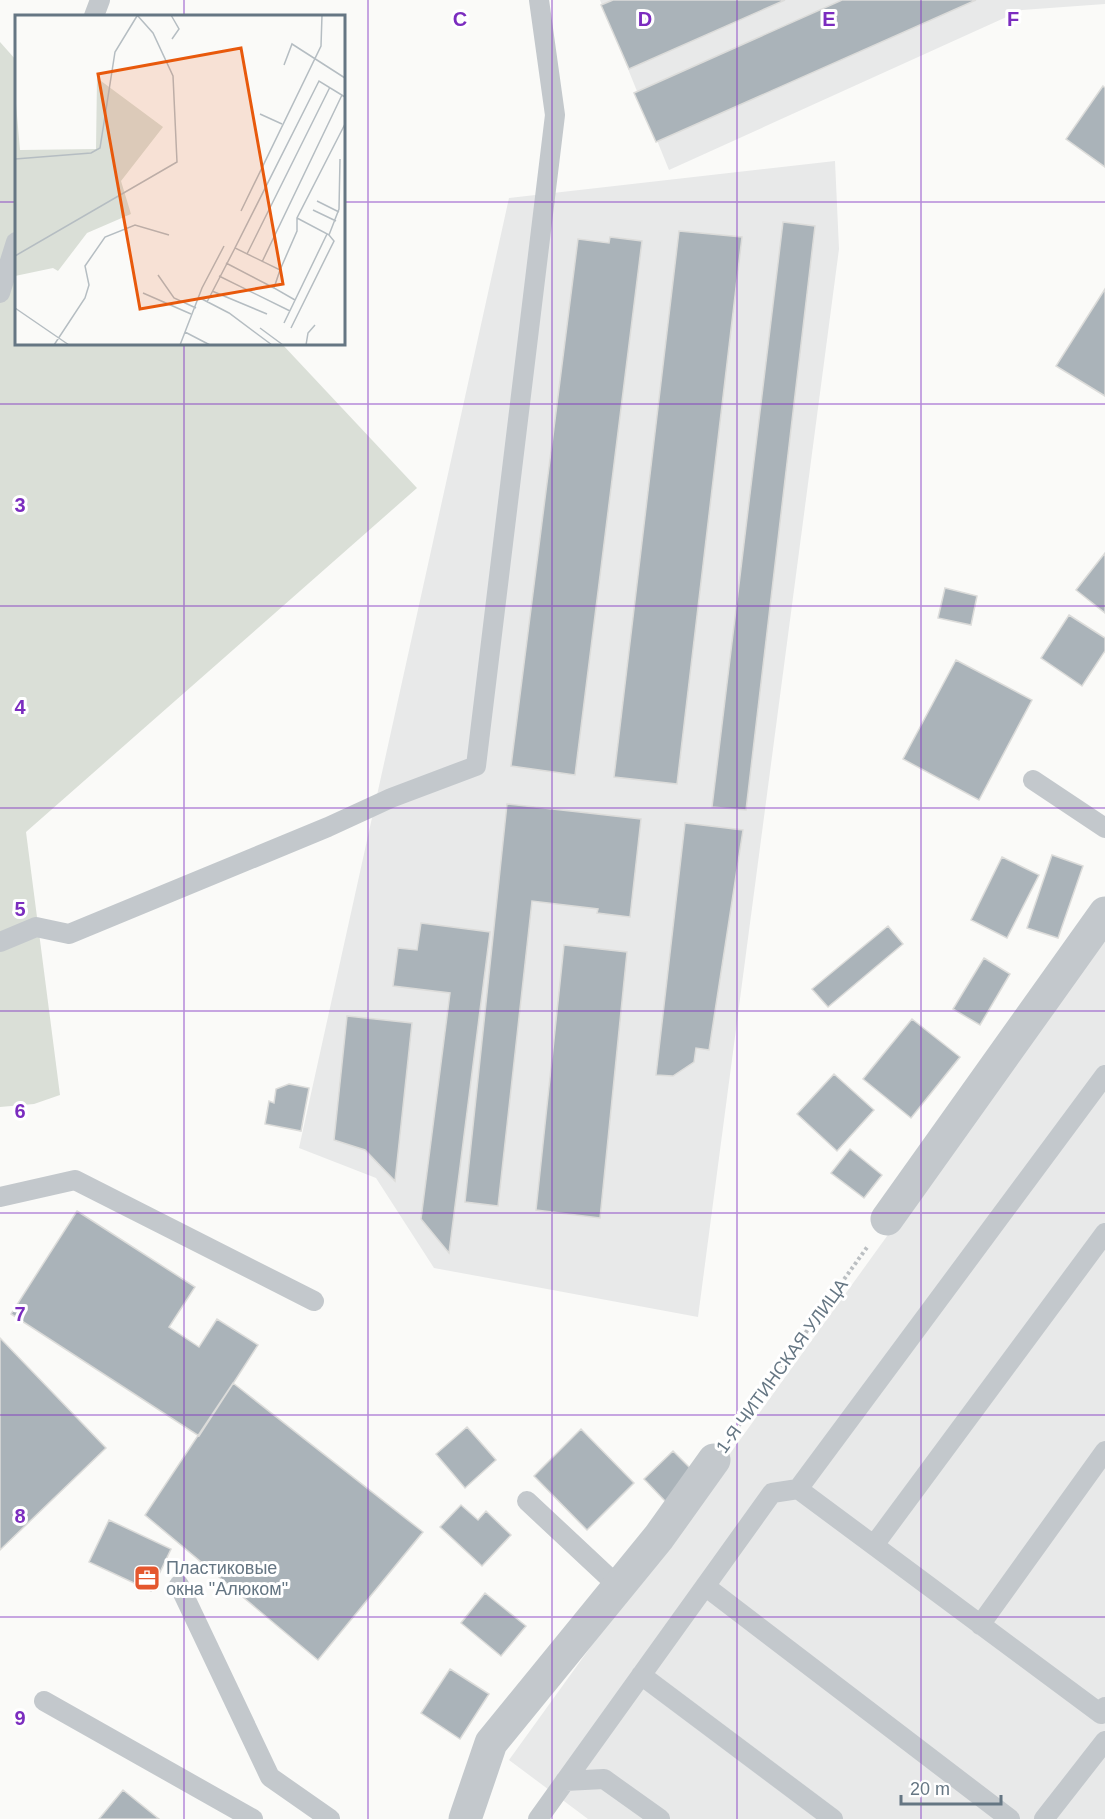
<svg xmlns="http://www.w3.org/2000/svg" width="1105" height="1819" font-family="Helvetica,sans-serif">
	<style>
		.built { fill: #e8e9e9 }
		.green { fill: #dadfd7 }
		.building { fill: #aab3b9; stroke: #dcdcda; stroke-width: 1.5 }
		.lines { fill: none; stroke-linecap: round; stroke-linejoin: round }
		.path { stroke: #bbbfc2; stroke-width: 4; stroke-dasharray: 3 3; stroke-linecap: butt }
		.service { stroke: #c3c8cc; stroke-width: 20 }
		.minor { stroke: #c3c8cc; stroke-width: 33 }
		.grid { fill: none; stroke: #7b2cbf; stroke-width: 1.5; stroke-opacity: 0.55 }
		.labels { text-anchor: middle; stroke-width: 6; stroke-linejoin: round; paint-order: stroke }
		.street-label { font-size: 18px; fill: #657683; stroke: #fff }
		.poi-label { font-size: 18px; fill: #657683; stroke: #fff; text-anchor: start }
		.inset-road { fill: none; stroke: #b5bdc2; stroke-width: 1.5 }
		.view { fill: #e8590c; fill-opacity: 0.15; stroke: #e8590c; stroke-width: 3 }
		.inset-edge { fill: none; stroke: #657683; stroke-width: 3 }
		.grid-label { font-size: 20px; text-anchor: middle; font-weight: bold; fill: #7b2cbf; stroke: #fff; stroke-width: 6; stroke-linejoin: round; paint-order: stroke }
	</style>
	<rect width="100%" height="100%" fill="#fafaf8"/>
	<!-- built -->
	<path class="built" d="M 600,0 L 1105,0 L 1105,4 L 1022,10 L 669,170 Z
		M 835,161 L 839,249 L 698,1317 L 434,1268 L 376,1178 L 299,1148 L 509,198 Z
		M 1105,934 L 1105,1819 L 588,1819 L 509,1760 Z"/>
	<!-- green -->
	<path class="green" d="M 0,42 L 16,60 L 16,344 L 282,344 L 417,488 L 26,832 L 60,1095 L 34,1104 L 0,1107 Z"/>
	<!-- building -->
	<path class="building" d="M 613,0 L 785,0 L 629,69 L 601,5 Z
		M 842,0 L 976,0 L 656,142 L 634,93 Z
		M 1103,86 L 1105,88 L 1105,167 L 1066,139 Z
		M 783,222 L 815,226 L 746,810 L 712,807 Z
		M 679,231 L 742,237 L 677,784 L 614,777 Z
		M 610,237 L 642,241 L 575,775 L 511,766 L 578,239 L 609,243 Z
		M 1105,289 L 1105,396 L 1056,366 Z
		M 1105,553 L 1105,613 L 1076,590 Z
		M 945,588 L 977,596 L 971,625 L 938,618 Z
		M 1069,615 L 1105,638 L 1105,651 L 1082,686 L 1041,658 Z
		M 956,660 L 1032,700 L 979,800 L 903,759 Z
		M 507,804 L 641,819 L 630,917 L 597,913 L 598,909 L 532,901 L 498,1206 L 465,1202 Z
		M 685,823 L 743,830 L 709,1050 L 696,1048 L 694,1062 L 673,1076 L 656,1075 Z
		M 1052,855 L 1083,866 L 1058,938 L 1027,928 Z
		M 1002,857 L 1039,875 L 1007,938 L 971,920 Z
		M 421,923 L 490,932 L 449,1253 L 421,1219 L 450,993 L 393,986 L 398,948 L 417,950 Z
		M 888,926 L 903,944 L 828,1007 L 812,989 Z
		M 564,945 L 627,952 L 600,1218 L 536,1210 Z
		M 984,958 L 1010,974 L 980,1025 L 953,1009 Z
		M 347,1016 L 412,1023 L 395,1181 L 365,1150 L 334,1140 Z
		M 912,1019 L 960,1057 L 911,1118 L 863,1079 Z
		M 834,1074 L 874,1110 L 837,1151 L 797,1114 Z
		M 289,1084 L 309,1088 L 301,1131 L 265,1124 L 269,1101 L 274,1103 L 276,1089 Z
		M 850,1149 L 882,1175 L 864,1198 L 831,1173 Z
		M 77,1211 L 195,1287 L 169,1327 L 199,1347 L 217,1319 L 258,1345 L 199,1436 L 11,1314 Z
		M 0,1338 L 106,1448 L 0,1550 Z
		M 233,1383 L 423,1532 L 318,1660 L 145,1515 Z
		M 467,1427 L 496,1460 L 465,1488 L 436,1454 Z
		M 581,1429 L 634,1483 L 587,1530 L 534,1476 Z
		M 673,1451 L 696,1474 L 667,1503 L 644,1479 Z
		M 461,1505 L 478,1520 L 486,1511 L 511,1535 L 482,1566 L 440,1527 Z
		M 109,1520 L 171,1549 L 151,1591 L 89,1562 Z
		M 485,1593 L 526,1626 L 501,1656 L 461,1623 Z
		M 450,1669 L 489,1694 L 460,1739 L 421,1713 Z
		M 123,1790 L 159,1819 L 99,1819 Z"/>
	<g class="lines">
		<!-- path -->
		<path class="path" d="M 732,1435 L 868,1246"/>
		<!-- service -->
		<path class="service" d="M 94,16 L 100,0
			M 0,293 L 16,242
			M 1033,780 L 1105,828
			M 0,942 L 36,927 L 69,934 L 328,827 L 391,798 L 476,766 L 555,115 L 539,0
			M 1105,1075 L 798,1489 L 1101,1714 L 1105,1707
			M 0,1197 L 75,1180 L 314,1301
			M 527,1501 L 619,1587
			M 874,1545 L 1105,1233
			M 179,1585 L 270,1777 L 330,1819
			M 705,1586 L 1010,1819
			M 980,1625 L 1105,1451
			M 641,1675 L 833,1819
			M 44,1701 L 253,1819
			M 565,1781 L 604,1779 L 660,1819
			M 538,1819 L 772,1493 L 798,1489
			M 1044,1819 L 1105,1741"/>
		<!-- minor -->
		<path class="minor" d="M 887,1219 L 1105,913
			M 465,1819 L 491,1743 L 659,1537 L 714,1460"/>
	</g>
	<!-- grid -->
	<path class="grid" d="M 184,0 L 184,16M 368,0 L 368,1819M 552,0 L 552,1819M 737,0 L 737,1819M 921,0 L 921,1819M 0,202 L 16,202M 344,202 L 1105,202M 184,344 L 184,1819M 0,404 L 1105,404M 0,606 L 1105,606M 0,808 L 1105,808M 0,1011 L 1105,1011M 0,1213 L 1105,1213M 0,1415 L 1105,1415M 0,1617 L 1105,1617"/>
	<!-- icons -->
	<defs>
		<symbol id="office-square" viewBox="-11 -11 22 22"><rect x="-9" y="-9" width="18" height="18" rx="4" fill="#e4572e" stroke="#fff"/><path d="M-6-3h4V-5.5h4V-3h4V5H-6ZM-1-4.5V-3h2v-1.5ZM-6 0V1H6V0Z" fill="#fff"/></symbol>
	</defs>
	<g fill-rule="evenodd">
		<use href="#office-square" x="132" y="1563" width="30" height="30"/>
	</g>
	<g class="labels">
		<!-- street labels -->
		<g class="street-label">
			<text transform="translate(782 1366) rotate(-54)" y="6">1-Я ЧИТИНСКАЯ УЛИЦА</text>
		</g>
		<!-- poi labels -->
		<g class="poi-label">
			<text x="166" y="1574">Пластиковые<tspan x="166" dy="21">окна "Алюком"</tspan></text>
		</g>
	</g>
	<!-- overview -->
	<g transform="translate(15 15)">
		<rect width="330" height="330" fill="#fafaf8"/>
		<path d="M 82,63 L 148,112 L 106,166 L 116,199 L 72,218 L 43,256 L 38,253 L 0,261 L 0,78 L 5,135 L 81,134 Z" fill="#dadfd7"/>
		<path class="inset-road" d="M 156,0 L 164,14 L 157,24M 269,50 L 277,29 L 330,63M 330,82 L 304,66 L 220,233 L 265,255 L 282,216 L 282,203 L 330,109M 245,99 L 267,109M 0,144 L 76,138 L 85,133 L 100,37 L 122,1M 302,186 L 324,197M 298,195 L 321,206M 226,196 L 306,31 L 307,0M 282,203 L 314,220 L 324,194 L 325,144M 232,239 L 315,72M 0,241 L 162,147 L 158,61 L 138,18 L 122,0M 247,247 L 327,80M 211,248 L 259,273M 265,255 L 259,273 L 280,285M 143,260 L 159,283 L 181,293M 204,261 L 275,296M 197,276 L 252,299M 128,278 L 176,299M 185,283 L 214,298 L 257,330M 192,287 L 220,233M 0,293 L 54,330M 269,308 L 312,219M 245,313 L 268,330M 276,313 L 319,226 L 314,220M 170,317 L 195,330M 39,330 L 70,283 L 74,270 L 70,251 L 90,222 L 120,210 L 154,220M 165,330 L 187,273 L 209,231M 291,330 L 293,318 L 300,310"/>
		<path class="view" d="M 226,33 L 268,269 L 125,294 L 83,59 Z"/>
		<rect width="330" height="330" class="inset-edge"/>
	</g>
	<g class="grid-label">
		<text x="460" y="26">C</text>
		<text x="645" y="26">D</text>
		<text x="829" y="26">E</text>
		<text x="1013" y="26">F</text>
		<text x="20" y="512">3</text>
		<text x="20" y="714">4</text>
		<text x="20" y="916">5</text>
		<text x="20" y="1118">6</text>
		<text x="20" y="1321">7</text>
		<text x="20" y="1523">8</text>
		<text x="20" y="1725">9</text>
	</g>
	<!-- scale -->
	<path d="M901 1795v9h100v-9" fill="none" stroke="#657683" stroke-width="3"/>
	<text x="910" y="1795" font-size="18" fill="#657683" stroke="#ffffff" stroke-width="4.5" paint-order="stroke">20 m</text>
</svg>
